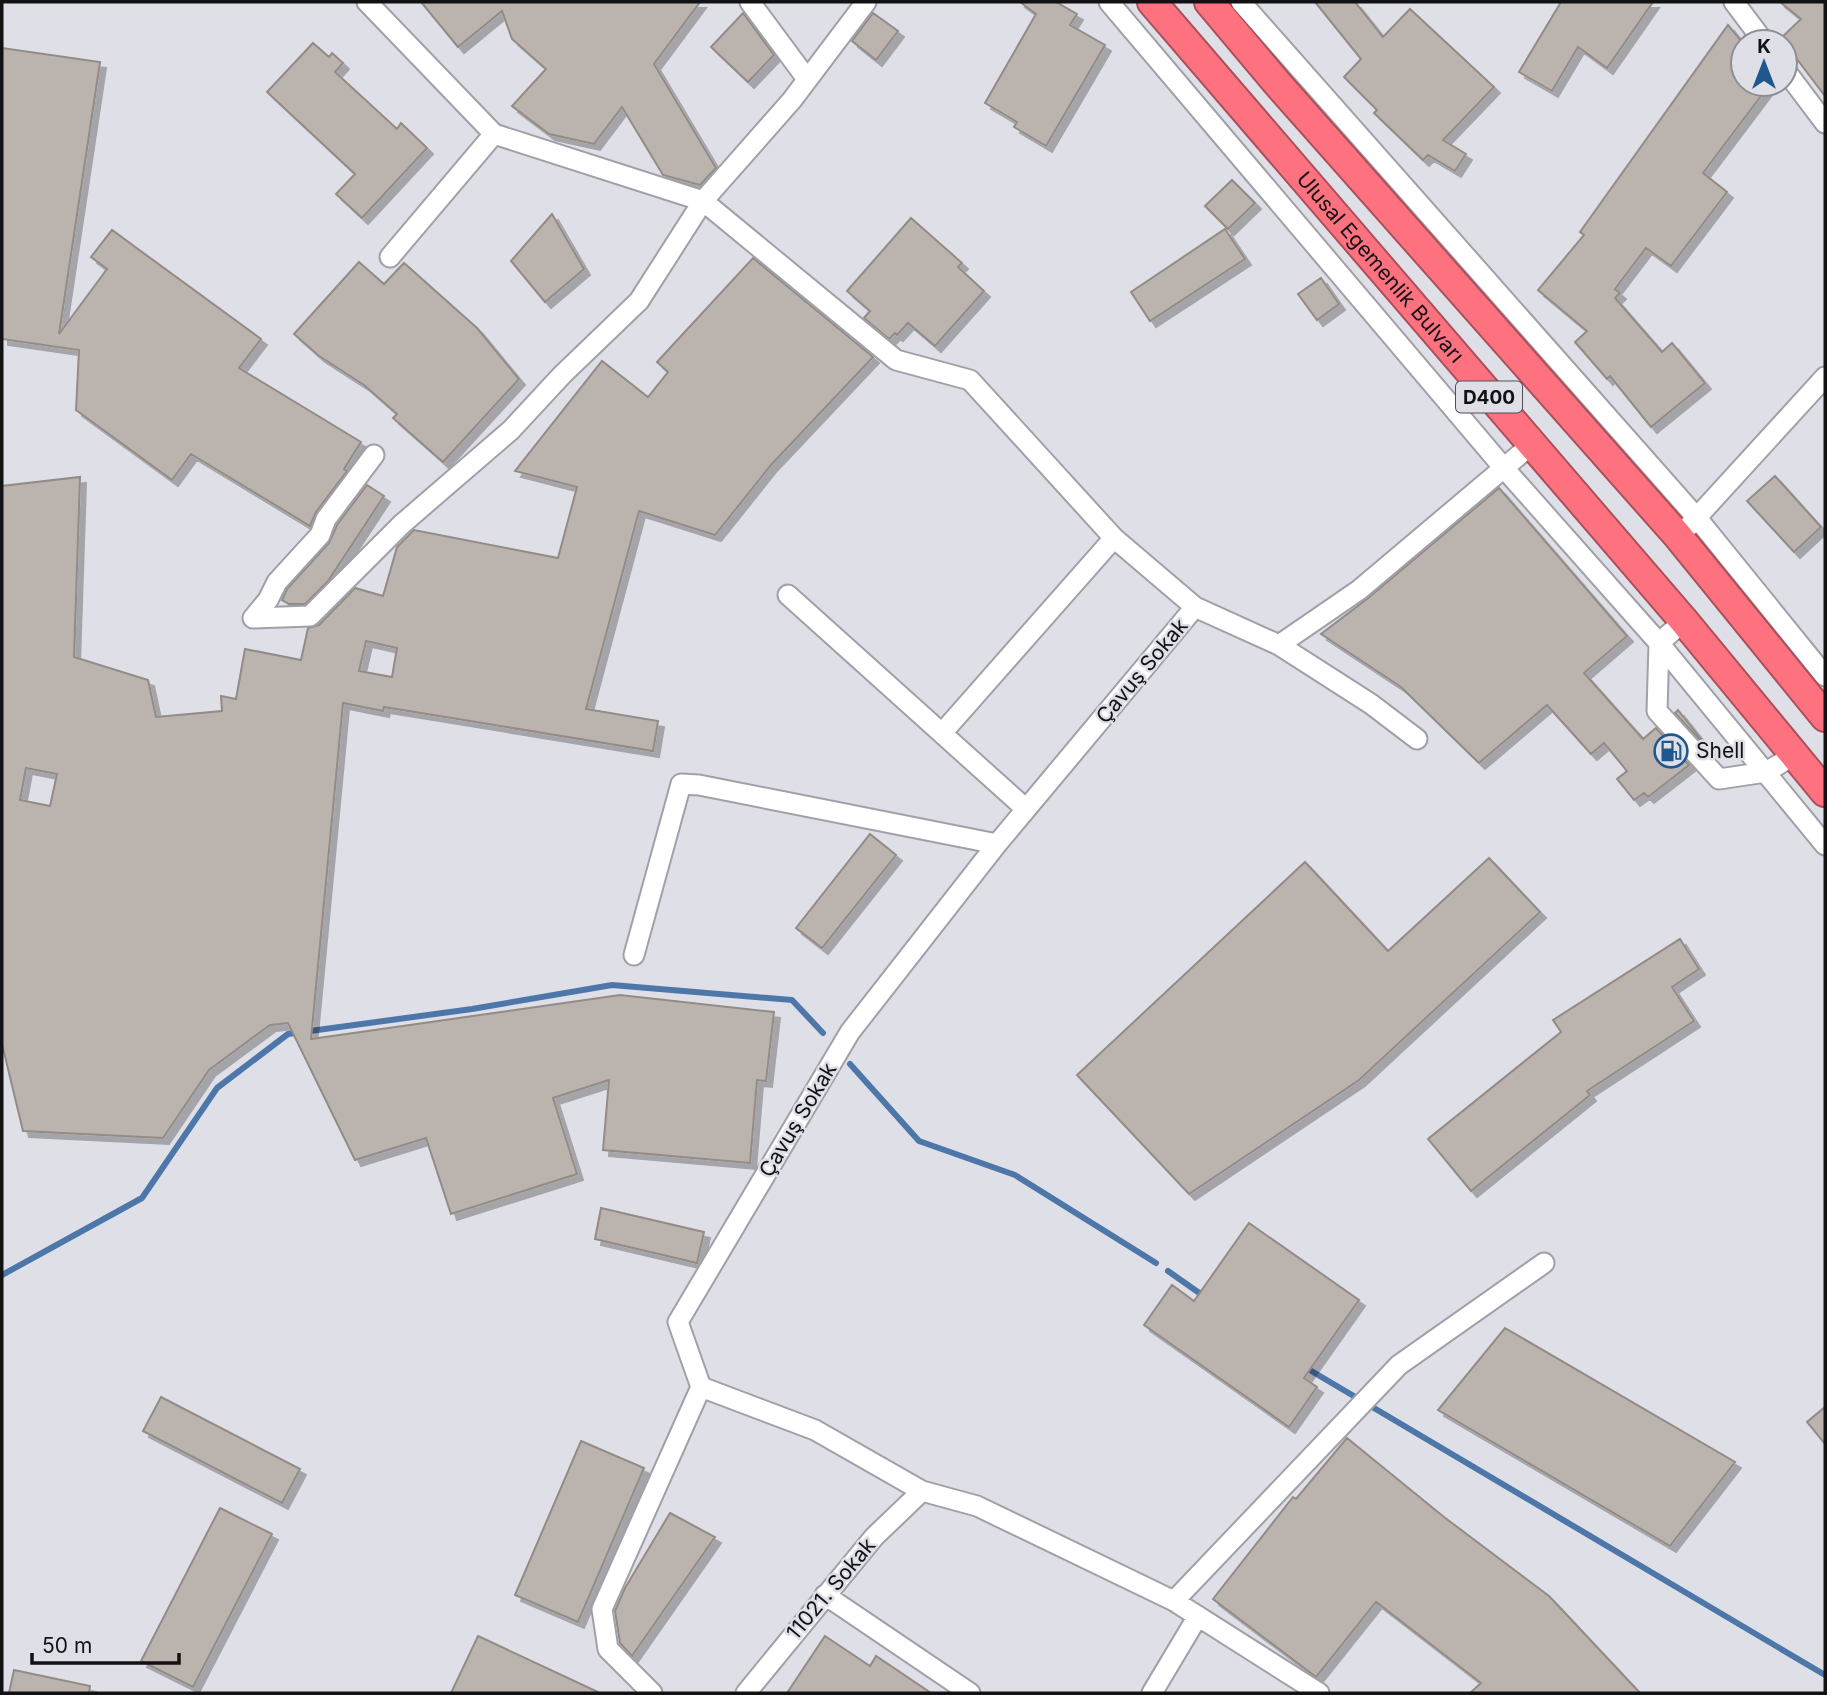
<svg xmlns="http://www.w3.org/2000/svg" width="1827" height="1695" font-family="Inter,sans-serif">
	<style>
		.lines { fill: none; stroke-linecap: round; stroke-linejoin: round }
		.stream { stroke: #4e77a9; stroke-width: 6 }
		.building { fill: #bbb3ae; stroke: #938b86; stroke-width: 2; fill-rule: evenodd; filter: url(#shadow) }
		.minor-casing { stroke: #a1a0a8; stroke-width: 23 }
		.highway-casing { stroke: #ab505b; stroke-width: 32 }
		.minor { stroke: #fff; stroke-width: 19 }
		.highway { stroke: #fe7280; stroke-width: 28 }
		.labels { text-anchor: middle; stroke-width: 5; stroke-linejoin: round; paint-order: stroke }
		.shield { fill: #dfdfe7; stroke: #505054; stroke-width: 2 }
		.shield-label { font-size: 19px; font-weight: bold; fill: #121215 }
		.street-label { font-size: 21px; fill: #121215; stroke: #dfdfe7 }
		.poi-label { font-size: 21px; fill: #121215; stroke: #dfdfe7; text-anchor: start }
	</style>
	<defs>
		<filter id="shadow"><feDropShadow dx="6" dy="6" stdDeviation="0" flood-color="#0004"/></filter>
	</defs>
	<rect width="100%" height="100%" fill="#dfdfe7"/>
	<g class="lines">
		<!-- stream -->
		<path class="stream" d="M 850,1064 L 919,1141 L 1015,1175 L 1156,1263
			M 1168,1271 L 1205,1297
			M 2,1275 L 142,1198 L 217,1088 L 288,1034 L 472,1009 L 612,985 L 792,1000 L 823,1033
			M 1303,1366 L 1825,1675"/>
	</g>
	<!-- building -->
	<path class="building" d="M 421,2 L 700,2 L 654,64 L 716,168 L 700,185 L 663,175 L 622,107 L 594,144 L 549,134 L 512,106 L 546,69 L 512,39 L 502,11 L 458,47 Z
		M 1020,2 L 1056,2 L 1077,14 L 1070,25 L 1105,45 L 1046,146 L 1014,127 L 1017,122 L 985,103 L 1036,14 Z
		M 1315,2 L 1355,2 L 1383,37 L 1410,9 L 1494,87 L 1443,140 L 1466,154 L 1455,171 L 1428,155 L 1423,160 L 1374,113 L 1377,110 L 1344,77 L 1361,59 Z
		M 1561,2 L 1653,2 L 1607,68 L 1578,47 L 1552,91 L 1519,72 Z
		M 1780,2 L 1825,2 L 1825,96 L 1781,38 L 1801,19 Z
		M 743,13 L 774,55 L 748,82 L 711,47 Z
		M 873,13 L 898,31 L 876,60 L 852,41 Z
		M 1728,25 L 1743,43 L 1743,84 L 1770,84 L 1703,173 L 1727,192 L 1671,266 L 1646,248 L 1615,289 L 1620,293 L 1615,298 L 1662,352 L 1672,343 L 1705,383 L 1651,427 L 1610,376 L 1607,379 L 1575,342 L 1587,331 L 1538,290 L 1584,235 L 1580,232 Z
		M 313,43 L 329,57 L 332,53 L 343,63 L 335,72 L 397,129 L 401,123 L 427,148 L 362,218 L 336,194 L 355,174 L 267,92 Z
		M 2,48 L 100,62 L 59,334 L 107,269 L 91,257 L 112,230 L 261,339 L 239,368 L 361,442 L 344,469 L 347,471 L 316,512 L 310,526 L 191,454 L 172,480 L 76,410 L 79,350 L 2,339 Z
		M 1232,180 L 1255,203 L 1228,229 L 1205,206 Z
		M 552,214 L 584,269 L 545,302 L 511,261 Z
		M 911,218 L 962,263 L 958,267 L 984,291 L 935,346 L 908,323 L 897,335 L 895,333 L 889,339 L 864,318 L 870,311 L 847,291 Z
		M 1225,229 L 1245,259 L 1150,321 L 1131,292 Z
		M 753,258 L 873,357 L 771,465 L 715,535 L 639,511 L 586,709 L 658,721 L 653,751 L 384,707 L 383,711 L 343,703 L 311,1039 L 620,995 L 774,1012 L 766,1081 L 757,1080 L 750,1163 L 603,1150 L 609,1080 L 553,1098 L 577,1174 L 451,1214 L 426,1138 L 355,1160 L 288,1023 L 270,1025 L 209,1070 L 163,1138 L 23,1131 L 2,1044 L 2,486 L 80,477 L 74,657 L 148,680 L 156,717 L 222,711 L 221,696 L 236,699 L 245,649 L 301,660 L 308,628 L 319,625 L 355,588 L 383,596 L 397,547 L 414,530 L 558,558 L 577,487 L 515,471 L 602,361 L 648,397 L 668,372 L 657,362 ZM 366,641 L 397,648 L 392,677 L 359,671 ZM 26,768 L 57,774 L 50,806 L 20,800 Z
		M 359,262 L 384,284 L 404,263 L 477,328 L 519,379 L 443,462 L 393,418 L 397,414 L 364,385 L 319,356 L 294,334 Z
		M 1321,278 L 1339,304 L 1317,320 L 1298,294 Z
		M 1775,476 L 1821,527 L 1794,552 L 1747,501 Z
		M 367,485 L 384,496 L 328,581 L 305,604 L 289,604 L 282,600 L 287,589 L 329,543 L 337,525 Z
		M 1499,488 L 1627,636 L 1584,673 L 1643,739 L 1656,728 L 1689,765 L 1648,797 L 1644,793 L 1634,800 L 1617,779 L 1627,771 L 1604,743 L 1591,754 L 1547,705 L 1479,763 L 1401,687 L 1321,634 L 1367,599 Z
		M 1678,710 L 1709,749 L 1708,749 L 1675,713 Z
		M 870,834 L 896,855 L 822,948 L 796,928 Z
		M 1489,858 L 1540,912 L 1359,1080 L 1189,1194 L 1077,1075 L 1305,862 L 1388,951 Z
		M 1680,939 L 1699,969 L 1672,987 L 1694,1021 L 1587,1091 L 1590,1095 L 1471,1191 L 1428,1139 L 1561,1032 L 1553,1020 Z
		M 601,1208 L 704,1232 L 697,1263 L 595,1239 Z
		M 1249,1223 L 1359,1300 L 1304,1378 L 1317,1387 L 1289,1427 L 1144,1325 L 1172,1285 L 1194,1301 Z
		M 1505,1328 L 1735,1462 L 1670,1546 L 1438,1410 Z
		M 161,1397 L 300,1469 L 282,1503 L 143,1431 Z
		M 1825,1407 L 1825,1444 L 1807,1422 Z
		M 1347,1438 L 1444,1517 L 1549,1596 L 1640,1693 L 1470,1693 L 1481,1683 L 1376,1602 L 1316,1677 L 1213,1599 L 1293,1497 L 1296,1499 Z
		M 581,1441 L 644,1468 L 578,1622 L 515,1595 Z
		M 220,1508 L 272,1534 L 193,1687 L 141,1661 Z
		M 670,1513 L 715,1537 L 632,1656 L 620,1643 L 615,1611 L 625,1588 Z
		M 478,1636 L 600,1693 L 451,1693 Z
		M 825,1636 L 870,1666 L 876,1656 L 931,1693 L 787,1693 Z
		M 14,1670 L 90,1686 L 89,1693 L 9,1693 Z"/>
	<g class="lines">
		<defs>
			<path id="minor" d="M 367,2 L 494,134 L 703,201 L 792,100 L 866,2
				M 750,2 L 807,79
				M 1109,2 L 1503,467 L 1659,643 L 1825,845
				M 1241,2 L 1697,518 L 1825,676
				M 1734,2 L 1764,42
				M 1785,70 L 1825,123
				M 390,257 L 494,134
				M 1689,526 L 1825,377
				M 788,595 L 1026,809
				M 253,618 L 310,616 L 402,524 L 511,430 L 562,375 L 639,301 L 703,201 L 896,360 L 970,380 L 1114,538 L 1195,607 L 1279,645 L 1371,704 L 1417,739
				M 253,618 L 268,600 L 277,582 L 320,535 L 326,519 L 374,455
				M 1684,621 L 1659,643 L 1657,711 L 1719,779 L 1766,772 L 1796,754
				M 1279,645 L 1359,590 L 1531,445
				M 943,732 L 1114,538
				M 634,955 L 681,784 L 699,785 L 997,844
				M 701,1387 L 815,1430 L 922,1491 L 977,1506 L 1174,1601 L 1319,1693
				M 825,1595 L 970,1693
				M 1174,1601 L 1399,1365 L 1544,1263
				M 652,1693 L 608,1649 L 602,1609 L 701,1387 L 678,1322 L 850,1032 L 997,844 L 1195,607
				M 746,1693 L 874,1537 L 922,1491
				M 1152,1693 L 1198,1616"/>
			<g id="highway">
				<path id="s1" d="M 1152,2 L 1684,621 L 1825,792"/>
				<path d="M 1209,2 L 1277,83 L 1677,535 L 1825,717"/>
			</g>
		</defs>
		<!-- minor casing -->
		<use href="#minor" class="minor-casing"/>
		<!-- highway casing -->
		<use href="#highway" class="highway-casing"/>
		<!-- minor -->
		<use href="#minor" class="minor"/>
		<!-- highway -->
		<use href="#highway" class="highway"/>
	</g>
	<!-- icons -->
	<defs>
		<symbol id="fuel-ring" viewBox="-11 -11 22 22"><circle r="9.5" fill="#dfdfe7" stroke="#1f588f" stroke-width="1.5"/><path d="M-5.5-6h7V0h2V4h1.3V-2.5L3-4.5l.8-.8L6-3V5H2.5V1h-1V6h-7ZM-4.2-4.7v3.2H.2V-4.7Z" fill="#1f588f"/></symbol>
	</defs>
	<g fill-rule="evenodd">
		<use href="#fuel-ring" x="1652" y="732" width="38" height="38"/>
	</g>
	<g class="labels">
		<!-- shield labels -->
		<rect class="shield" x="1456" y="381.5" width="66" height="31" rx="5"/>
		<g class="shield-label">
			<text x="1489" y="404">D400</text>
		</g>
		<!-- street labels -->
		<g class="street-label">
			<text dy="7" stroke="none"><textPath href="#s1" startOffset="350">Ulusal Egemenlik Bulvarı</textPath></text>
			<text transform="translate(1142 671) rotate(-50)" y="7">Çavuş Sokak</text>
			<text transform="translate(798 1120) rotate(-59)" y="7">Çavuş Sokak</text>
			<text transform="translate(831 1589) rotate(-50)" y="7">11021. Sokak</text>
		</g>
		<!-- poi labels -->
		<g class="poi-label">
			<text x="1696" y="758">Shell</text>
		</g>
	</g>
	<!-- border -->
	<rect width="1827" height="1695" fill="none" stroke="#121215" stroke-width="7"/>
	<!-- north arrow -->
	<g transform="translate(1764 63)"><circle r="33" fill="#dfdfe7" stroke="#8d8d93" stroke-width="2"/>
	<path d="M0-5L12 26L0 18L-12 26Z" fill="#1f588f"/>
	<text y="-10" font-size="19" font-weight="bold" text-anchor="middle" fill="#121215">K</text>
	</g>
	<!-- scale -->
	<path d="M32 1653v10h147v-10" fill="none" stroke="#121215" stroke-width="3.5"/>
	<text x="42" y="1653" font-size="21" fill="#121215" stroke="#dfdfe7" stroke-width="5" paint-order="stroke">50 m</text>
</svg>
